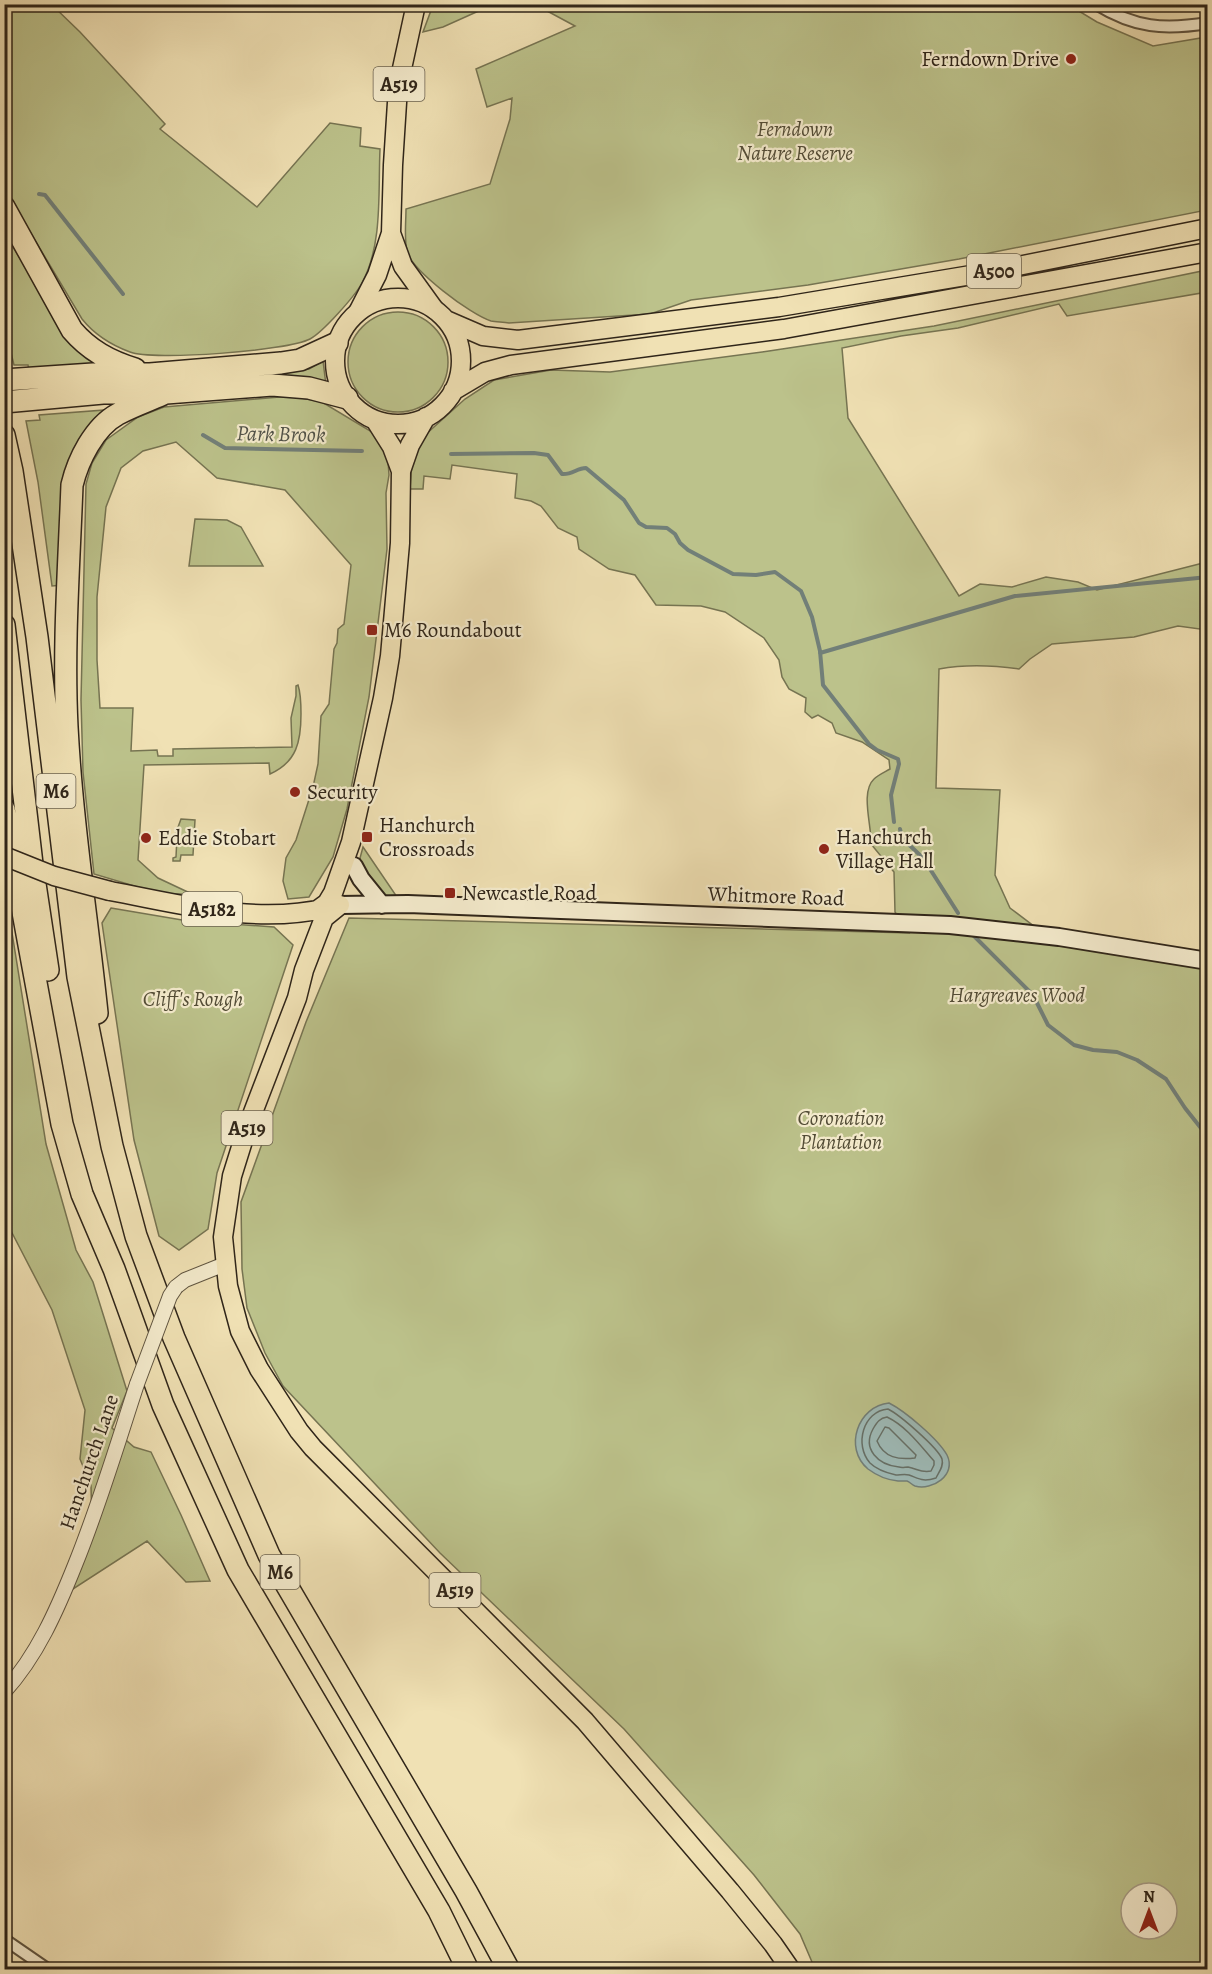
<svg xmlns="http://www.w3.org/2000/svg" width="1212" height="1974" font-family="Alegreya,serif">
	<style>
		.green { fill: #bcc28b; stroke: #767452; stroke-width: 1.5; fill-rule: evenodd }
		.water { fill: #9ebbb8; stroke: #727f78; stroke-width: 1.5 }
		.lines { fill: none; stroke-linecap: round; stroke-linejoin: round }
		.shore { stroke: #667068; stroke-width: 1.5 }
		.stream { stroke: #727f78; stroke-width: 4 }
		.minor-casing { stroke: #5f5440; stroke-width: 14 }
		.tertiary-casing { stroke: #5f5440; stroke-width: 16 }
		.secondary-casing { stroke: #2f2519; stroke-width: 20 }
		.primary-casing { stroke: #2f2519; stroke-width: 21 }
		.trunk-casing { stroke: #2f2519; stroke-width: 21 }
		.motorway-casing { stroke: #2f2519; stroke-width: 24 }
		.minor { stroke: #f5ecce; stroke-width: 10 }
		.tertiary { stroke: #f5ecce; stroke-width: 14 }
		.secondary { stroke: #f5ecce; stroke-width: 16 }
		.primary { stroke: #f0e1b4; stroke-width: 18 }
		.trunk { stroke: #f0e1b4; stroke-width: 18 }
		.motorway { stroke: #f0e1b4; stroke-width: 21 }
		.tertiary-bridge-casing { stroke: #5f5440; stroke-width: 16; stroke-linecap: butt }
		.trunk-bridge-casing { stroke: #2f2519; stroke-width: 21; stroke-linecap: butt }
		.tertiary-bridge { stroke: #f5ecce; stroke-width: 14 }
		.trunk-bridge { stroke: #f0e1b4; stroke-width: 18 }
		.poi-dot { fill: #8f2418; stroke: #f5ecce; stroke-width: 2 }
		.labels { text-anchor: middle; stroke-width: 4.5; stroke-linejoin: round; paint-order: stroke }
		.shield { fill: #f5ecce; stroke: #6a614f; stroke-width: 1.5 }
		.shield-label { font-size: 20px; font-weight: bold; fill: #2f2519 }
		.poi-label { font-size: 21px; fill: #2f2519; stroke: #f5ecce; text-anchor: start }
		.park-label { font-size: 21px; font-style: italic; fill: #524c36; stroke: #f5ecce }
		.street-label { font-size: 21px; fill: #2f2519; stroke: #f5ecce }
		.water-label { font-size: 22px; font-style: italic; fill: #505249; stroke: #f5ecce }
	</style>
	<rect width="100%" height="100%" fill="#f0e1b4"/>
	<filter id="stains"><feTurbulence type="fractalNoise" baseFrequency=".00333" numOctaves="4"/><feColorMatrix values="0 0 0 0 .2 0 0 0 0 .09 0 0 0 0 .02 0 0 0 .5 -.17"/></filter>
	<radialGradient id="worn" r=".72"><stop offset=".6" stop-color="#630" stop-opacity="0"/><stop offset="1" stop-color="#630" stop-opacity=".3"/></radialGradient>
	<!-- green -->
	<path class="green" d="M 5,5 L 52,5 L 80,32 L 165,124 L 160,129 L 257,207 L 330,123 L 361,128 L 360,146 L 380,149 C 378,192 383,244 362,283 C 355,296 323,332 310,339 C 287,351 153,361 130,352 C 111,345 94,334 82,319 L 5,190 Z
		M 433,5 L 433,4 L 492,5 L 443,27 L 423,32 Z
		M 536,5 L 1069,5 L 1097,22 L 1153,46 L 1207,37 L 1207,210 L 959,259 L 808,285 L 691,300 L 650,314 L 509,323 C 503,322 496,322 491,321 C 471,315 411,270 407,251 C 404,238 406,222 406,209 L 490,184 L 510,119 L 512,98 L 487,107 L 476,69 L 575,26 Z
		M 4,232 L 65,333 L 102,365 L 29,371 L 28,365 L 14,365 L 5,329 Z
		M 1207,270 L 1207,292 L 1067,316 L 1059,304 L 958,328 L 901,336 L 842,348 L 848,418 L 959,596 L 980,584 L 1012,587 L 1046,577 L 1078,582 L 1097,590 L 1207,562 L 1207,630 L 1178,626 L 1134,637 L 1052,644 L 1030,659 L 1019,669 C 991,665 967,664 939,669 L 936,788 L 1000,790 L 995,875 L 1010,908 L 1055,942 L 1207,967 L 1207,1969 L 815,1969 L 800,1934 L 754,1875 L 624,1729 L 440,1553 L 283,1386 L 265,1353 L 247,1308 L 242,1269 L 241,1202 L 306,1022 L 349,918 L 909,933 L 895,912 L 894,872 L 871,844 C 872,826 860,792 874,779 C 878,775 885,772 890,769 L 889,760 L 862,742 L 836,733 L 832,723 L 818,715 L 812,718 L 805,712 L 806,698 L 789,689 L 782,677 L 779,660 L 764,638 L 725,612 L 701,606 L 656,605 L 635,575 L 609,569 L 579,549 L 577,537 L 558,528 L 541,506 L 531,501 L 515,498 L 517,474 L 452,465 L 450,479 L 424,476 L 423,489 L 410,489 L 412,462 L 424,436 L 465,399 L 494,380 L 551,370 L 610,372 L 769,351 L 934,326 ZM 1131,1893 L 1167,1893 L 1167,1929 L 1131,1929 Z
		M348 362a50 50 0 1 1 100 0a50 50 0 1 1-100 0Z
		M 323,361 L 326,385 L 145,385 L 291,372 L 309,369 Z
		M 291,396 L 322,402 L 372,432 L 383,447 L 388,461 L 389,475 L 386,493 L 387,549 L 369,697 L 347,809 L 333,857 L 309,897 L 288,899 L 283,881 L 286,858 L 296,840 L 313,787 L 318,764 L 321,716 L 329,704 L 334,649 L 337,643 L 338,629 L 344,624 L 351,565 L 285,490 L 217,478 L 176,442 L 143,451 L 121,468 L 106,507 L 97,597 L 97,660 L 100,708 L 133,708 L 131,751 L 157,750 L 158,756 L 173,756 L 173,749 L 292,747 L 291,718 L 296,696 L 296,686 L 298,685 C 301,694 301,705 301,714 C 301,741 297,762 270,774 L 269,763 L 144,765 L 138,860 L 158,878 L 192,894 L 161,894 L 94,874 L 83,772 L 81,700 L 86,484 L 92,463 L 106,440 L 138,417 L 164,407 Z
		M 105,410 L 89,426 L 63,585 L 52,586 L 38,482 L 26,421 L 40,420 L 39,415 Z
		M 195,519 L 227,520 L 241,527 L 263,566 L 189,566 Z
		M 181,819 L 195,820 L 193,855 L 181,855 L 180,861 L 173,861 L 173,858 L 176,857 L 177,836 L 174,838 Z
		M 363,847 L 397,897 L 383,895 L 360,868 L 360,858 Z
		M 4,883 L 46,1144 L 76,1250 L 93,1282 L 127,1391 L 112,1428 L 134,1447 L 151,1452 L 181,1515 L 210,1581 L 186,1582 L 147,1541 L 73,1589 L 92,1526 L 91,1486 L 80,1459 L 85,1410 L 52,1310 L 9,1227 L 5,1228 Z
		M 111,908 L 188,921 L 274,927 L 293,945 L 217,1173 L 208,1229 L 179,1250 L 159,1236 L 134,1140 L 102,923 Z"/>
	<!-- water -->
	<path class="water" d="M 889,1403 C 905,1411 938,1439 947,1455 C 957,1475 932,1491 915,1486 C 912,1485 910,1482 907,1481 C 907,1481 898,1481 898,1481 C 887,1480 876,1475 868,1469 C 843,1448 858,1406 889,1403 Z"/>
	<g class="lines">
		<!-- shore -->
		<path class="shore" d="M 888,1409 C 900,1415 938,1448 942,1459 C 944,1466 939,1472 936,1478 C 923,1482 920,1479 909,1475 C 905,1474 900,1475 896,1475 C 887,1473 876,1469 870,1463 C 854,1445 863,1411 888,1409 Z
			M 887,1417 C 906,1426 920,1445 934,1461 L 934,1465 L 931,1471 C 921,1473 918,1469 908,1467 C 905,1467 902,1468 899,1467 C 878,1465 862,1449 873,1429 C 877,1422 880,1418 887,1417 Z
			M 885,1427 L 889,1428 L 916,1455 L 915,1458 C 899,1460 884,1458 877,1441 Z"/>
		<!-- stream -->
		<path class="stream" d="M 39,194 L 45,195 L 123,294
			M 203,435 L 225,448 L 362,451
			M 451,454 L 534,453 L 548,455 L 562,474 C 572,475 577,468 586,468 L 624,500 L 639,523 L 646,527 L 667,528 L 675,534 L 680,543 L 688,550 L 733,574 L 756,575 L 775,572 L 801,591 L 812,617 L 820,651 L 823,685 L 869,744 L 877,750 L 898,759 L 899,764 L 891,795 L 894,822
			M 820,653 L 1015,596 L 1208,577
			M 900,829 L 902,838 L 923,858 L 958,913
			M 972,934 L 1033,995 L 1048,1025 L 1074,1045 L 1093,1050 L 1117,1052 L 1137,1060 L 1166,1079 L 1185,1108 L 1208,1137"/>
		<defs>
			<path id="minor" d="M 1096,4 C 1135,28 1164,30 1208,23
				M 4,1939 L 49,1970"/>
			<path id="tertiary" d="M 176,1287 L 185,1280 L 225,1264
				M 4,1692 C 37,1656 57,1610 75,1565 C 99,1506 117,1445 137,1384"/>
			<path id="secondary" d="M 354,866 L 361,879 L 382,905
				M 340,905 L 408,904 L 950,925 L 1059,937 L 1208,961"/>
			<path id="primary" d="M 391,233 L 403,266 L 434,309
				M 358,312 L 377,275 L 391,233 L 393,165 L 398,87 L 416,4
				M 340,905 L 324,918 L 304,970 L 297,998 L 247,1128 L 232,1176 L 223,1237 L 228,1286 L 240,1331 L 259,1369 L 299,1431 L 313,1448 L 585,1721 L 730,1891 L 773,1944 L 791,1970"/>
			<path id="trunk" d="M335 361a63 63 0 1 1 126 0a63 63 0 1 1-126 0Z
				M 446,320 L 483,336 L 518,340 L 779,307 L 983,273 L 1208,228
				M 453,391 L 485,372 L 511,365 L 784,329 L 1208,252
				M 375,420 L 392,447 L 401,471
				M 110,891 C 181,904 254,925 327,908
				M 316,911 L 327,903 L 333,893 L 351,842 L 383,698 L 390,656 L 400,543 L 401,471 L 410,445 L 426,417"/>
			<path id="motorway" d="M 4,207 L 72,330 C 89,350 109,361 135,369
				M 4,380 L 93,374 L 150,374 L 281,363 L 300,360 L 337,343
				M 4,402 L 103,393 L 166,393 L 272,385 L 309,388 L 347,398
				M 4,435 L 12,471 L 37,637 L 78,977 L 112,1146 L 136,1236 L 174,1338 L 269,1555 L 466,1891 L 509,1970
				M 4,625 L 32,864 L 48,970
				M 4,809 L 62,1124 L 82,1194 L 114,1269 L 163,1405 L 238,1570 L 439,1911 L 468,1970
				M 97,1013 C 87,917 72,823 67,727 C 63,646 69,565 72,485 C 78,460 94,427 118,414 C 133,406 150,400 166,393"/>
		</defs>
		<!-- minor casing -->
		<use href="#minor" class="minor-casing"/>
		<!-- tertiary casing -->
		<use href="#tertiary" class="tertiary-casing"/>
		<!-- secondary casing -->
		<use href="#secondary" class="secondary-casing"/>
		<!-- primary casing -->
		<use href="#primary" class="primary-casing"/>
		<!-- trunk casing -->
		<use href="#trunk" class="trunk-casing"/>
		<!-- motorway casing -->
		<use href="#motorway" class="motorway-casing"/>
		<!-- minor -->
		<use href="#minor" class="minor"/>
		<!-- tertiary -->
		<use href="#tertiary" class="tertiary"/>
		<!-- secondary -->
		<use href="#secondary" class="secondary"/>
		<!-- primary -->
		<use href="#primary" class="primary"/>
		<!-- trunk -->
		<use href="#trunk" class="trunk"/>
		<!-- motorway -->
		<use href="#motorway" class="motorway"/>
		<defs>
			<path id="tertiary-bridge" d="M 137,1384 L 170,1296 L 176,1287"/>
			<path id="trunk-bridge" d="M 4,856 L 54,876 L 110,891"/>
		</defs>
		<!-- tertiary-bridge casing -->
		<use href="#tertiary-bridge" class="tertiary-bridge-casing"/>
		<!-- trunk-bridge casing -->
		<use href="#trunk-bridge" class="trunk-bridge-casing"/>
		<!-- tertiary-bridge -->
		<use href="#tertiary-bridge" class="tertiary-bridge"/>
		<!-- trunk-bridge -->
		<use href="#trunk-bridge" class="trunk-bridge"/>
	</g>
	<!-- markers -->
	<g class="poi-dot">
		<circle cx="1071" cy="59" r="6"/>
		<rect x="366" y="624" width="12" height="12" rx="3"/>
		<circle cx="295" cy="792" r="6"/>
		<rect x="361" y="831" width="12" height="12" rx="3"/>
		<circle cx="146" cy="838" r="6"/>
		<circle cx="824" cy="849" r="6"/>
		<rect x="444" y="887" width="12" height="12" rx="3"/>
	</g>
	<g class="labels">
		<!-- shield labels -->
		<g class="shield">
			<rect x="373.5" y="67" width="51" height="34" rx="4.5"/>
			<rect x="967" y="254" width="54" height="34" rx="4.5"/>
			<rect x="36.5" y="774" width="39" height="34" rx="4.5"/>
			<rect x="182" y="892" width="60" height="34" rx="4.5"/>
			<rect x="221.5" y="1111" width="51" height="34" rx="4.5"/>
			<rect x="260.5" y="1555" width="39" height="34" rx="4.5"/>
			<rect x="429.5" y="1573" width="51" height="34" rx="4.5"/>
		</g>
		<g class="shield-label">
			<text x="399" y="91">A519</text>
			<text x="994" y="278">A500</text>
			<text x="56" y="798">M6</text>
			<text x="212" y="916">A5182</text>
			<text x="247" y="1135">A519</text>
			<text x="280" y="1579">M6</text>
			<text x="455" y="1597">A519</text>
		</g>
		<!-- poi labels -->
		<g class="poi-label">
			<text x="1059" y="66" text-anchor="end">Ferndown Drive</text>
			<text x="384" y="637">M6 Roundabout</text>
			<text x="307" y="799">Security</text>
			<text x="379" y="832">Hanchurch<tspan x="379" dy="24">Crossroads</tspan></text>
			<text x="836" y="844">Hanchurch<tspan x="836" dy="24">Village Hall</tspan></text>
			<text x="158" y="845">Eddie Stobart</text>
			<text x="462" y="900">Newcastle Road</text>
		</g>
		<!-- park labels -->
		<g class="park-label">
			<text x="795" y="136">Ferndown<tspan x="795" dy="24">Nature Reserve</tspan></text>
			<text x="1017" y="1002">Hargreaves Wood</text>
			<text x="193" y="1006">Cliff's Rough</text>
			<text x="841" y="1125">Coronation<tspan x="841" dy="24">Plantation</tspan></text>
		</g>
		<!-- street labels -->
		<g class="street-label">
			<text transform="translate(776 896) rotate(2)" y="7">Whitmore Road</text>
			<text transform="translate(89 1462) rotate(-71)" y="7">Hanchurch Lane</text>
		</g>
		<!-- water labels -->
		<g class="water-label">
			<text transform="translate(281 433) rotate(1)" y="8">Park Brook</text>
		</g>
	</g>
	<!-- margin -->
	<rect width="1212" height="1974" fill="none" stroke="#f0e1b4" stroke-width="24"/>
	<rect x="6" y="6" width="1200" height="1962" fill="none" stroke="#2f2519" stroke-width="3"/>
	<rect x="12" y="12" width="1188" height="1950" fill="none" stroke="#2f2519" stroke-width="1.5"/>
	<!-- north arrow -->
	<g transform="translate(1149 1911)"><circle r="28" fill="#f5ecce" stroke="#a69c86" stroke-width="1.5"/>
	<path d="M0-4.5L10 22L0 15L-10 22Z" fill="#8f2418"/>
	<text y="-9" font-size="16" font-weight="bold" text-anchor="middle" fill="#2f2519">N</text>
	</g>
	<rect width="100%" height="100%" filter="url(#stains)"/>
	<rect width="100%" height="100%" fill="url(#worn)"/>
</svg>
